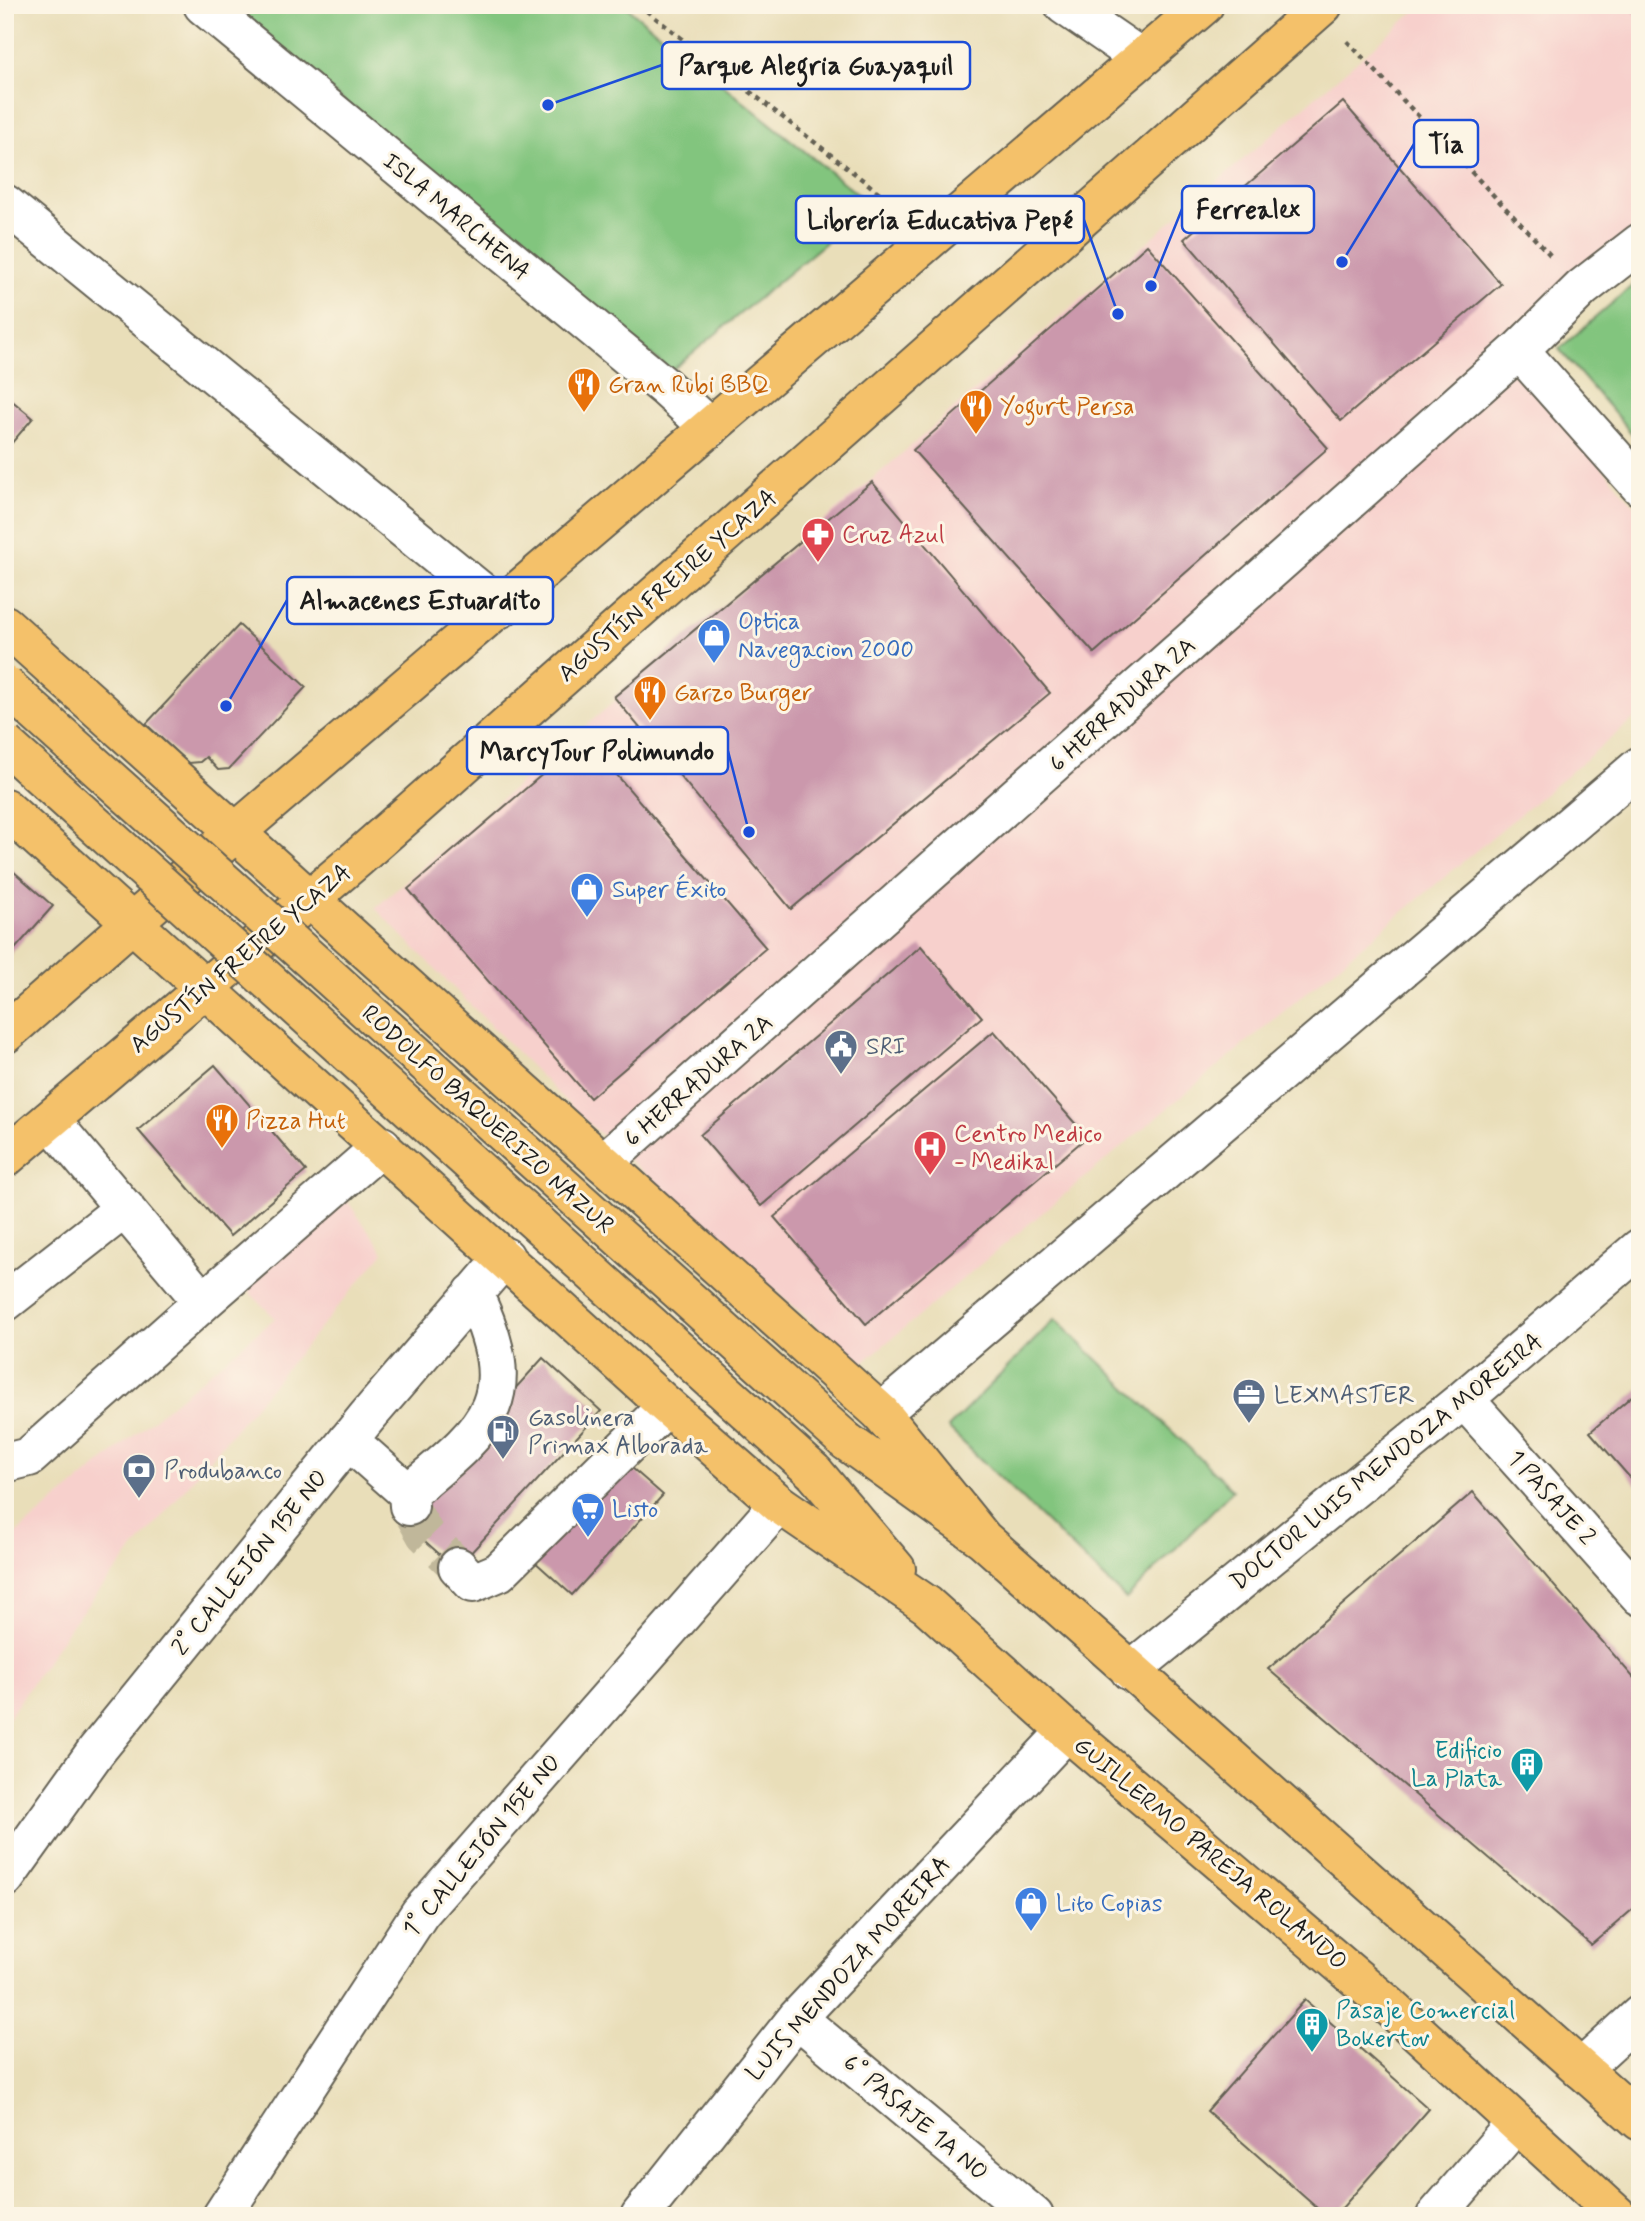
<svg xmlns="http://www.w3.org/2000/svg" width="1645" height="2221" font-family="Mynerve,sans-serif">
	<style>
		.built { fill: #f7d0cc }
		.green { fill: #82c57e; stroke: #4f704d; stroke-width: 2 }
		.building { fill: #cb98ac }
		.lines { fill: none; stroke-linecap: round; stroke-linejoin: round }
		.minor-tunnel { stroke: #c0b79a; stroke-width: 38; stroke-dasharray: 38 19; stroke-linecap: butt }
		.minor-casing { stroke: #646053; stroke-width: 42 }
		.major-casing { stroke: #646053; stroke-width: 42 }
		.path { stroke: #646053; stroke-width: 4.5; stroke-dasharray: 5 5; stroke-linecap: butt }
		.minor { stroke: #fff; stroke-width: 38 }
		.major { stroke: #f4c16b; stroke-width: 38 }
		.major-bridge-casing { stroke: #646053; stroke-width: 42; stroke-linecap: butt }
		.major-bridge { stroke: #f4c16b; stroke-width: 38 }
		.labels { text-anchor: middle; stroke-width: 6; stroke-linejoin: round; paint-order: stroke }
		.street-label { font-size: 24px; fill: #1c1c1c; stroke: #fcf5e5 }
		.food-label { font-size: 24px; fill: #c56008; stroke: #fcf5e5; text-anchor: start }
		.health-label { font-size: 24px; fill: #be3a42; stroke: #fcf5e5; text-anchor: start }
		.shop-label { font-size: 24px; fill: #366cbe; stroke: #fcf5e5; text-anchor: start }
		.service-label { font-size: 24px; fill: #4e5e75; stroke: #fcf5e5; text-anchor: start }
		.culture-label { font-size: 24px; fill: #0d838f; stroke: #fcf5e5; text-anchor: end }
		.leader { fill: none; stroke: #1d4ed8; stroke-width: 2.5 }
		.callout-dot { fill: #1d4ed8; stroke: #fcf5e5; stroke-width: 2.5 }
		.callout { fill: #fcf5e5; stroke: #1d4ed8; stroke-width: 2.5 }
		.callout-label { font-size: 26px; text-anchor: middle; font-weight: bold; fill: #1c1c1c }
	</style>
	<rect width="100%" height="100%" fill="#fcf5e5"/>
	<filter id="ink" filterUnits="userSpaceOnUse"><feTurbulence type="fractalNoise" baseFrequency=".0143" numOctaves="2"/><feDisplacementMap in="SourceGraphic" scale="14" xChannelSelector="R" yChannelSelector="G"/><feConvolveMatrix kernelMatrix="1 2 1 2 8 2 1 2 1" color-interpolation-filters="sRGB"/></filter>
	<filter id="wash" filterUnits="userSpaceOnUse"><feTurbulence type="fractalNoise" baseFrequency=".00686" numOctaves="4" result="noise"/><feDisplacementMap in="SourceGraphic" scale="28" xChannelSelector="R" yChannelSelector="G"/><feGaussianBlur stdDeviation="1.57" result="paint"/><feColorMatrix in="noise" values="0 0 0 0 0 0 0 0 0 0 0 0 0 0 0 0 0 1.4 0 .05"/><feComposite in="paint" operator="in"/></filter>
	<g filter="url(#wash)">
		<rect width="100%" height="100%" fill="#e9deb9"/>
		<!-- built -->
		<path class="built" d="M 1422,5 L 1640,5 L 1640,226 L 1502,347 L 1640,512 L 1640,714 L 860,1365 L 581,1117 L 375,908 Z
			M 345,1198 L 384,1252 L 74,1621 L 5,1723 L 5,1543 L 275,1318 L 245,1288 Z"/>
		<!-- green -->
		<path class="green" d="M 227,5 L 624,5 L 871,205 L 671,371 Z
			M 1640,279 L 1640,443 L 1559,349 Z
			M 1055,1319 L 1233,1490 L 1126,1599 L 948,1428 Z"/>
		<g id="blocks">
			<!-- building -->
			<path class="building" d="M 1628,5 L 1640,5 L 1640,19 Z
				M 1343,102 L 1501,284 L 1341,421 L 1184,239 Z
				M 1147,245 L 1328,448 L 1094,653 L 913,450 Z
				M 5,395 L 33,418 L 5,451 Z
				M 872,482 L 1050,693 L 791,909 L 614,697 Z
				M 239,625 L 306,687 L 229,769 L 218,770 L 206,757 L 200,762 L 188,763 L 146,724 Z
				M 585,738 L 766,948 L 590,1098 L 408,889 Z
				M 5,864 L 53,906 L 7,958 L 5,956 Z
				M 921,946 L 982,1017 L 761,1206 L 700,1135 Z
				M 994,1031 L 1087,1137 L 866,1324 L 774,1217 Z
				M 215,1065 L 306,1171 L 230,1236 L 138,1130 Z
				M 543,1358 L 601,1411 L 456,1569 L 398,1517 Z
				M 1640,1389 L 1640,1489 L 1590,1432 Z
				M 624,1461 L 663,1495 L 572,1595 L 534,1561 Z
				M 1473,1492 L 1640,1685 L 1640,1903 L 1591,1945 L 1268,1669 Z
				M 1305,2000 L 1429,2109 L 1335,2216 L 1326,2216 L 1207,2111 Z"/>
		</g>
	</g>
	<g filter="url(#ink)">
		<use href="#blocks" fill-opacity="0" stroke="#646053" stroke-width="2"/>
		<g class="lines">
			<!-- minor-tunnel -->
			<path class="minor-tunnel" d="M 409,1506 L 425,1534 L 458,1567"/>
			<defs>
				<path id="minor" d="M 203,5 L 665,387 L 710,428
					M 1064,5 L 1141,58
					M 5,204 L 501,608
					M 1519,350 L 1640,486
					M 603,1163 L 1519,350 L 1582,288 L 1640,243
					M 5,1302 L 125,1208
					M 203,1302 L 382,1146
					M 1464,1399 L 1640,1596
					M 881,1413 L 1640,766
					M 348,1440 L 408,1493 L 409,1506
					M 5,1463 L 29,1457 L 203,1302 L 50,1120
					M 408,1493 C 489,1426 524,1401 473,1293
					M 458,1567 L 473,1583 L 499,1572 L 667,1406
					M 1130,1671 L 1464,1399 L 1640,1248
					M 5,1878 L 96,1751 L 367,1417 L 505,1257
					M 797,2018 L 1034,2216
					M 1581,2069 L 1640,2015
					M 222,2216 L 420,1913 L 779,1504
					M 640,2216 L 797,2018 L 1067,1731
					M 1436,2216 L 1516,2123"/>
				<path id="major" d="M 5,625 L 881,1413 L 983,1539
					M 5,808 L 667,1406 L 779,1504 L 927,1605 L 1067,1731 L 1388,2005 L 1618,2216
					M 5,1034 L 236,832 L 1204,5
					M 5,1158 L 358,858 L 1323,5
					M 846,1441 L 983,1539 L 1640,2121
					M 814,1472 L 896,1569"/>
			</defs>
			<!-- minor casing -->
			<use href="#minor" class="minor-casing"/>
			<!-- major casing -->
			<use href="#major" class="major-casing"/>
			<!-- path -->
			<path class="path" d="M 639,5 L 900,209
				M 1347,41 L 1553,258"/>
			<!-- minor -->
			<use href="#minor" class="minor"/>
			<!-- major -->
			<use href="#major" class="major"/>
			<defs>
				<path id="major-bridge" d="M 5,685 L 846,1441
					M 5,744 L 814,1472"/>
			</defs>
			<!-- major-bridge casing -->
			<use href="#major-bridge" class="major-bridge-casing"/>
			<!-- major-bridge -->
			<use href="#major-bridge" class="major-bridge"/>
		</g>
	</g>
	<!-- icons -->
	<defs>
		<symbol id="restaurant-pin" viewBox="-11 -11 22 30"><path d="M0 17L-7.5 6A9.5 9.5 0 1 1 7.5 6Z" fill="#e8710a" stroke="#fcf5e5"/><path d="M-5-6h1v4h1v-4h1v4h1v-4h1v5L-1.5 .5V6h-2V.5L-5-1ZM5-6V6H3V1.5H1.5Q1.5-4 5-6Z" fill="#fff"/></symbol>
		<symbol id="pharmacy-pin" viewBox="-11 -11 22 30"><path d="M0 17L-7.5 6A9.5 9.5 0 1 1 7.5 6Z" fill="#e0444e" stroke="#fcf5e5"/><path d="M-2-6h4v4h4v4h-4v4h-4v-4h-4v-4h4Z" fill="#fff"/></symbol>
		<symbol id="shop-pin" viewBox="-11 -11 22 30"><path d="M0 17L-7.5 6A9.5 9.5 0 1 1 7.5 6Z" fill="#3f7fe0" stroke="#fcf5e5"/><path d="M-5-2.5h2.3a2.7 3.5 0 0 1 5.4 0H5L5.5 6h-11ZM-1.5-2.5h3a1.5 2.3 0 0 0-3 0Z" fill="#fff"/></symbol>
		<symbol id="civic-pin" viewBox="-11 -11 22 30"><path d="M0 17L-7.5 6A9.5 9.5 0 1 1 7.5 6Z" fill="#5c6f8a" stroke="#fcf5e5"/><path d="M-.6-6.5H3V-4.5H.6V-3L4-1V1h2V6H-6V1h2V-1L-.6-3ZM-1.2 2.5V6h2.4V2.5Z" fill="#fff"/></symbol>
		<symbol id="hospital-pin" viewBox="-11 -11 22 30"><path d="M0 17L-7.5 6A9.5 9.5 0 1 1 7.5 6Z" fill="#e0444e" stroke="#fcf5e5"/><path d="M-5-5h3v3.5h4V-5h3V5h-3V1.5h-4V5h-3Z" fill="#fff"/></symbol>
		<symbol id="office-pin" viewBox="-11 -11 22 30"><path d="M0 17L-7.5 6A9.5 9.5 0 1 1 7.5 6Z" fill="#5c6f8a" stroke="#fcf5e5"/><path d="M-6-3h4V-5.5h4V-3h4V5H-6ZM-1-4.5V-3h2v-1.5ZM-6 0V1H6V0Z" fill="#fff"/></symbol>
		<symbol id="fuel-pin" viewBox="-11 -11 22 30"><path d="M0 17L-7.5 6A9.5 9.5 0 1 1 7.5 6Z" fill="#5c6f8a" stroke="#fcf5e5"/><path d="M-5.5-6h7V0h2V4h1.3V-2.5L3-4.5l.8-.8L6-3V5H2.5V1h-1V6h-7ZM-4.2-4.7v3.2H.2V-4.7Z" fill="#fff"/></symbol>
		<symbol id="bank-pin" viewBox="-11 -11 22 30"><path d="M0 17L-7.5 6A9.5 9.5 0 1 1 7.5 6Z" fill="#5c6f8a" stroke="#fcf5e5"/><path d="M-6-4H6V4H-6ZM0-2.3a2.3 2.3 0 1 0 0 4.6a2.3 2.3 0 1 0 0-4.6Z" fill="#fff"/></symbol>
		<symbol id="supermarket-pin" viewBox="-11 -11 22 30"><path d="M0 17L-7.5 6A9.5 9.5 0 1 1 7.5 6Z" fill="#3f7fe0" stroke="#fcf5e5"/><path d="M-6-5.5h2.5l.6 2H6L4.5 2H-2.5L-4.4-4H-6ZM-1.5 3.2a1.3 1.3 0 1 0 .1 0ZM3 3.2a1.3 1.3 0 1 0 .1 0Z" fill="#fff"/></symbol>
		<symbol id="building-pin" viewBox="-11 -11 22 30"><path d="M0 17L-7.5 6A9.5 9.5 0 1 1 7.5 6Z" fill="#0f9aa8" stroke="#fcf5e5"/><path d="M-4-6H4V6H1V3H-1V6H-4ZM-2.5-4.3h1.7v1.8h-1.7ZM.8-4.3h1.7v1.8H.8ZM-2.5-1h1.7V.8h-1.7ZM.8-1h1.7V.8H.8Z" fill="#fff"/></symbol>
	</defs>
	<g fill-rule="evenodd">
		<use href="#restaurant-pin" x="565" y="365" width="38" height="52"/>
		<use href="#restaurant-pin" x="957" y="387" width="38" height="52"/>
		<use href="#pharmacy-pin" x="799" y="515" width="38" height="52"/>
		<use href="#shop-pin" x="695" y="616" width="38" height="52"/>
		<use href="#restaurant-pin" x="631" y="673" width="38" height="52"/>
		<use href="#shop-pin" x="568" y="870" width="38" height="52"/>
		<use href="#civic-pin" x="822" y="1027" width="38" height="52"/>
		<use href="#restaurant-pin" x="203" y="1101" width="38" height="52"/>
		<use href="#hospital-pin" x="911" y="1128" width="38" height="52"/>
		<use href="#office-pin" x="1230" y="1376" width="38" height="52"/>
		<use href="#fuel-pin" x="484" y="1412" width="38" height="52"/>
		<use href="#bank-pin" x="120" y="1451" width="38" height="52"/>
		<use href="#supermarket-pin" x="569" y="1490" width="38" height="52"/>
		<use href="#building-pin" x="1508" y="1745" width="38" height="52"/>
		<use href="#shop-pin" x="1012" y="1884" width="38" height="52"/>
		<use href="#building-pin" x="1293" y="2005" width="38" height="52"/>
	</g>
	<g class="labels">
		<!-- street labels -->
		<g class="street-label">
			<text transform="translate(457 216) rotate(40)" y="8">ISLA MARCHENA</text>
			<text transform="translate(667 585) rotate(-41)" y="8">AGUSTÍN FREIRE YCAZA</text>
			<text transform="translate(1122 704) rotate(-42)" y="8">6 HERRADURA 2A</text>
			<text transform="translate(240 958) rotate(-40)" y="8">AGUSTÍN FREIRE YCAZA</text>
			<text transform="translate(698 1080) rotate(-41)" y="8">6 HERRADURA 2A</text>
			<text transform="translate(488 1119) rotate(42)" y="8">RODOLFO BAQUERIZO NAZUR</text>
			<text transform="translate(1386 1461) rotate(-39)" y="8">DOCTOR LUIS MENDOZA MOREIRA</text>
			<text transform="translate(1552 1497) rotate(48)" y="8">1 PASAJE 2</text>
			<text transform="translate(249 1562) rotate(-51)" y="8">2° CALLEJÓN 15E NO</text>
			<text transform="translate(481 1845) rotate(-50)" y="8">1° CALLEJÓN 15E NO</text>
			<text transform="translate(1211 1853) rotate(40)" y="8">GUILLERMO PAREJA ROLANDO</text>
			<text transform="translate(848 1968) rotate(-48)" y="8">LUIS MENDOZA MOREIRA</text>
			<text transform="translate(916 2117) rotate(40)" y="8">6° PASAJE 1A NO</text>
		</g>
		<!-- food labels -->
		<g class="food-label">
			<text x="608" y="392">Gran Rubi BBQ</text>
			<text x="1000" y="414">Yogurt Persa</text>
			<text x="674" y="700">Garzo Burger</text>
			<text x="246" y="1128">Pizza Hut</text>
		</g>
		<!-- health labels -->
		<g class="health-label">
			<text x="842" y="542">Cruz Azul</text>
			<text x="954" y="1141">Centro Medico<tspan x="954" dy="28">- Medikal</tspan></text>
		</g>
		<!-- shop labels -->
		<g class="shop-label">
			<text x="738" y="629">Optica<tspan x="738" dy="28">Navegacion 2000</tspan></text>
			<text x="612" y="897">Super Éxito</text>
			<text x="612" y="1517">Listo</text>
			<text x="1056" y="1911">Lito Copias</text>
		</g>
		<!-- service labels -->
		<g class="service-label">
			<text x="866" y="1054">SRI</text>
			<text x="1274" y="1403">LEXMASTER</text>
			<text x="528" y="1425">Gasolinera<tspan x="528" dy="28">Primax Alborada</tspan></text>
			<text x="164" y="1478">Produbanco</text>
		</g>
		<!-- culture labels -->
		<g class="culture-label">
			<text x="1502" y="1758">Edificio<tspan x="1502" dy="28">La Plata</tspan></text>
			<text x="1336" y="2018" text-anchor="start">Pasaje Comercial<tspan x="1336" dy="28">Bokertov</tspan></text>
		</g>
	</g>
	<!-- callouts -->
	<path class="leader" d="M548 105L662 65M1342 262L1414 144M1151 286L1182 209M1118 314L1084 220M226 706L287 600M749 832L728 751"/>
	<g class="callout-dot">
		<circle cx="548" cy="105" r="7"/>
		<circle cx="1342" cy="262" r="7"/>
		<circle cx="1151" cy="286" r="7"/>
		<circle cx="1118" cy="314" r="7"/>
		<circle cx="226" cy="706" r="7"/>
		<circle cx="749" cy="832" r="7"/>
	</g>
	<g class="callout">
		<rect x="662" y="42" width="308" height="47" rx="7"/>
		<rect x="1414" y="120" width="64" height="47" rx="7"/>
		<rect x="1182" y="186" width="132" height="47" rx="7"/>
		<rect x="796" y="196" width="288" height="47" rx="7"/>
		<rect x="287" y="577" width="266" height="47" rx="7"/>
		<rect x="467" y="727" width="261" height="47" rx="7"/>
	</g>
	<g class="callout-label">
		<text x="816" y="74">Parque Alegria Guayaquil</text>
		<text x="1446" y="153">Tía</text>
		<text x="1248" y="218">Ferrealex</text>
		<text x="940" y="229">Librería Educativa Pepé</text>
		<text x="420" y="609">Almacenes Estuardito</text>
		<text x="597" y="760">MarcyTour Polimundo</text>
	</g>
	<!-- margin -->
	<rect width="1645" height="2221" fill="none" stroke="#fcf5e5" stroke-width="28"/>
</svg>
